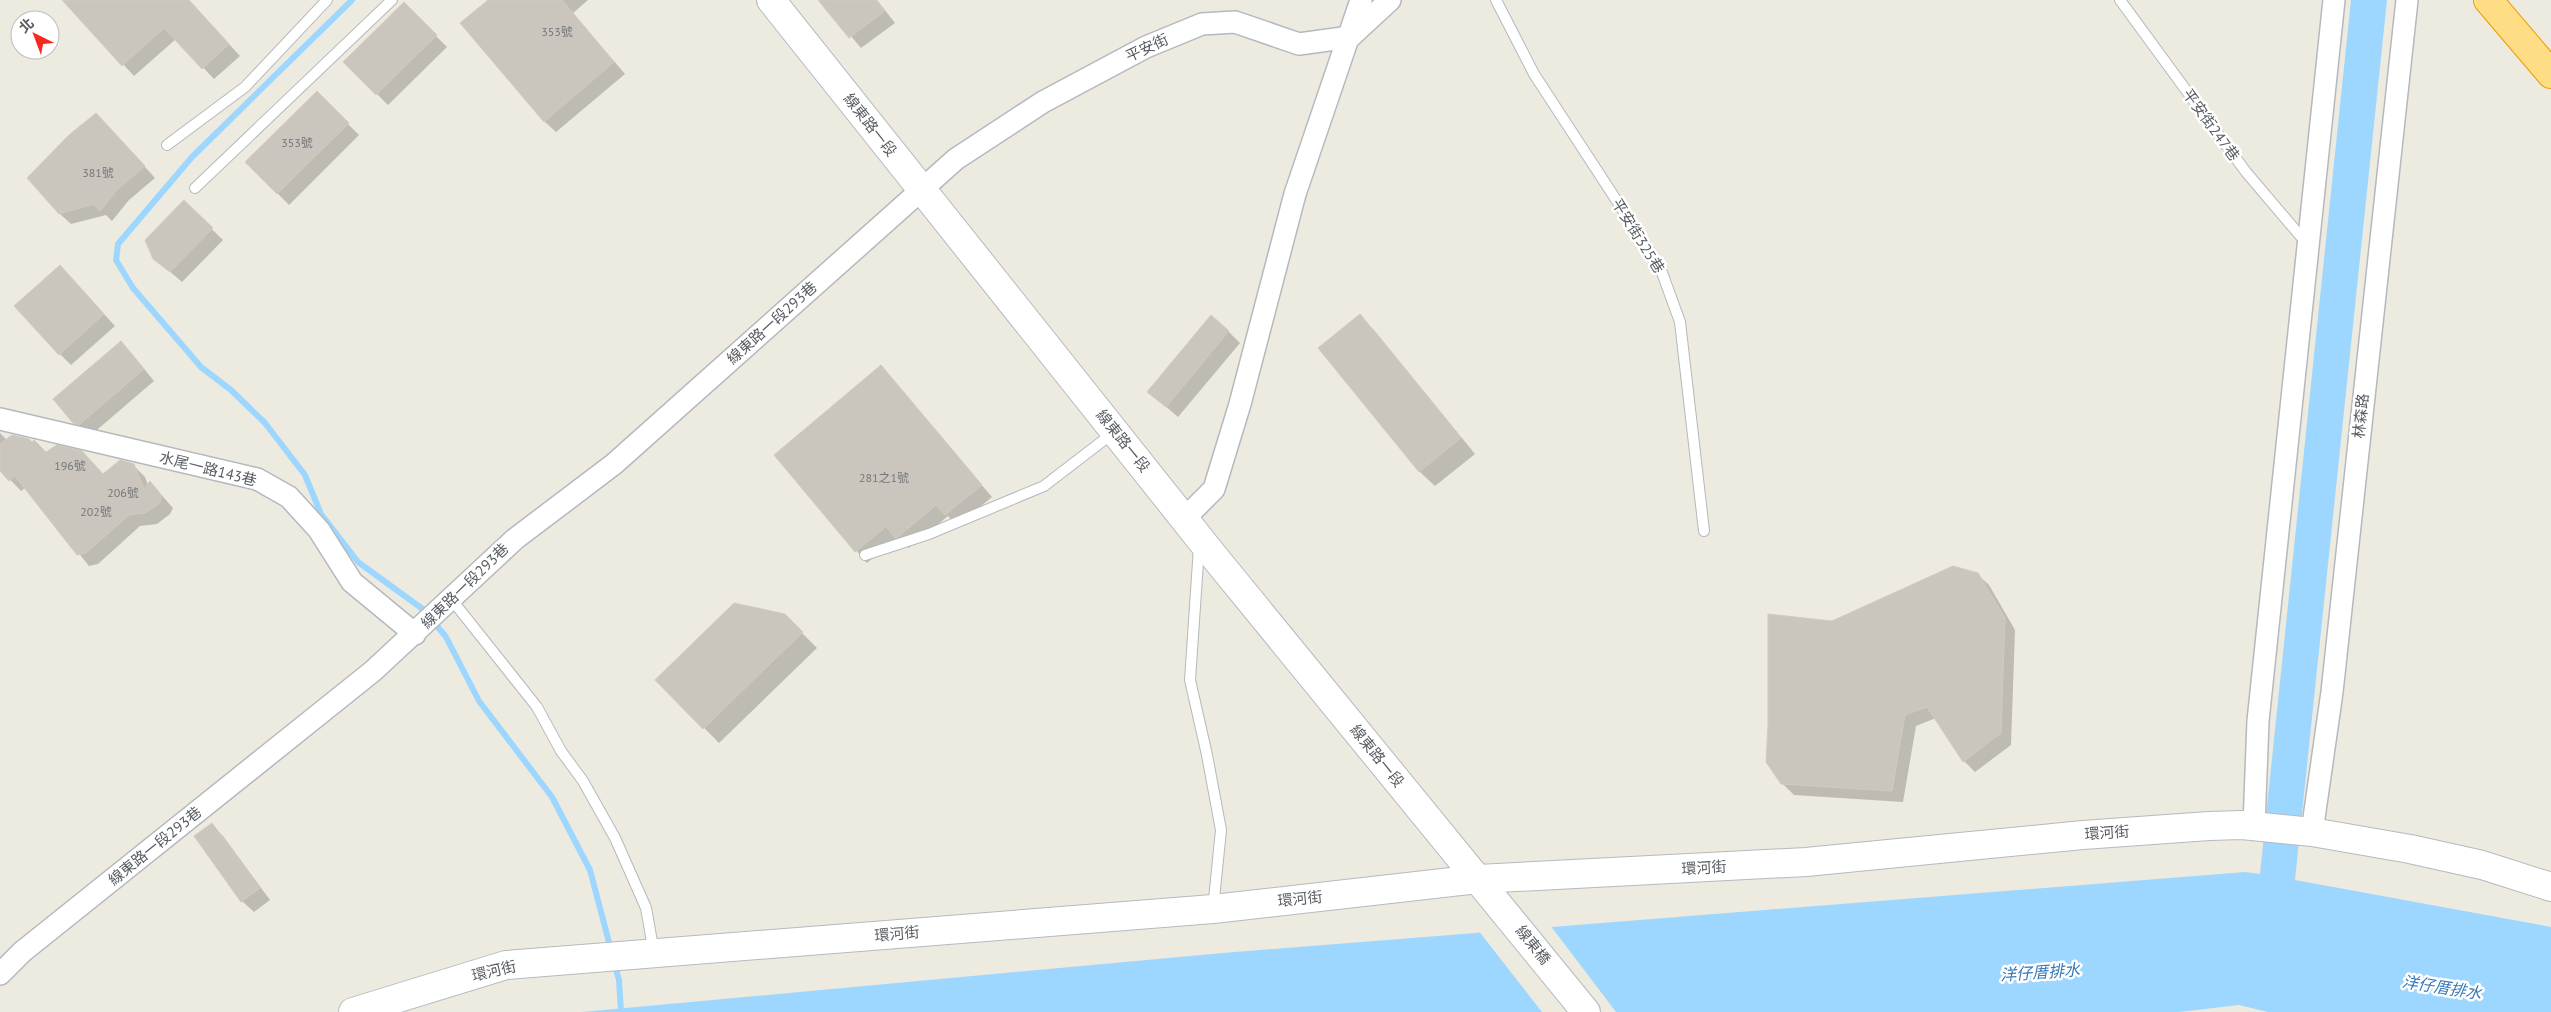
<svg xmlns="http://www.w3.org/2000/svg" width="2551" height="1012" font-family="'PT Sans','Noto Sans TC',sans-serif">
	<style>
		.water { fill: #9dd7ff }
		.pier { fill: #edeadf }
		.shadow { fill: #0003 }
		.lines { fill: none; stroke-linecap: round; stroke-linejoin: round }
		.stream { stroke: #9dd7ff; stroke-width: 6 }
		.building { fill: #cac6be; stroke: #d2cbbd }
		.lane-casing { stroke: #b5b8be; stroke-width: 12 }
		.street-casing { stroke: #b5b8be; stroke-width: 24 }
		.secondary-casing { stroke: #b5bac0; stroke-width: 30 }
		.highway-casing { stroke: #ec9d00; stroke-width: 30 }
		.lane { stroke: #fff; stroke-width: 10 }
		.street { stroke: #fff; stroke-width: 21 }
		.secondary { stroke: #fff; stroke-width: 28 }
		.highway { stroke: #ffdd84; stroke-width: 28 }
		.labels { text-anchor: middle; stroke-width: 5; stroke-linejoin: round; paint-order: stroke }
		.number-label { font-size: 12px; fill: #747779 }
		.street-label { font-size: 15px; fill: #585d62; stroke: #fff }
		.water-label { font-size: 16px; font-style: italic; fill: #3478b8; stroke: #fff }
	</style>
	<rect width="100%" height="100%" fill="#edeadf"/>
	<!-- water -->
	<path class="water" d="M 2351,0 L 2387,0 L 2295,880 L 2551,927 L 2551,1012 L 2268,1012 L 2239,1005 L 2179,1012 L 582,1012 L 1223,953 L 2245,872 L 2260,874 Z"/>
	<!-- pier -->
	<path class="pier" d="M 1550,925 L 1616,1012 L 1542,1012 L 1478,930 Z"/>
	<!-- shadow -->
	<path class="shadow" d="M 64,0 L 189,0 L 240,56 L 214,79 L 176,39 L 134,76 Z
		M 490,0 L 588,0 L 573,13 L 625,74 L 556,132 L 544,121 Z
		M 820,0 L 877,0 L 895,23 L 861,48 Z
		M 404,4 L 447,47 L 388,105 L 345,62 Z
		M 317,93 L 359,135 L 289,205 L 247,162 Z
		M 107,125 L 155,178 L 129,200 L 112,221 L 106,215 L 71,224 L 59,213 Z
		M 184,202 L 223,240 L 182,282 L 154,258 Z
		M 71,278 L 115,326 L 71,365 L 60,354 Z
		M 1359,316 L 1374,330 L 1475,454 L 1435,486 L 1420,472 L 1320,348 Z
		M 1228,331 L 1240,343 L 1178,417 L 1149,392 Z
		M 132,354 L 154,381 L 91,435 L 86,434 L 74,422 Z
		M 881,367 L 992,497 L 957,526 L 948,516 L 909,548 L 897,538 L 867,563 L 775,455 Z
		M 0,433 L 7,440 L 103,475 L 133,465 L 145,477 L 148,485 L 150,482 L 173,508 L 170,514 L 157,524 L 140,526 L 98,564 L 89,566 L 26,487 L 21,491 L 0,469 Z
		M 1977,574 L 1989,585 L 2015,630 L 2011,745 L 1975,772 L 1964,761 L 1936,718 L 1916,726 L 1903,802 L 1794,795 L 1782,783 L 1832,623 Z
		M 784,615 L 817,648 L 719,743 L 657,680 Z
		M 212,825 L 223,836 L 270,900 L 254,912 L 242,901 L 196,837 Z"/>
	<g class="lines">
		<!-- stream -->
		<path class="stream" d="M 352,0 L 192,157 L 118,244 L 116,260 L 133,288 L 201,367 L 231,390 L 265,423 L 305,475 L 321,514 L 358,562 L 424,610 L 446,637 L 479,701 L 552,797 L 590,870 L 611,950
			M 614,962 L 619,980 L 621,1012"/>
	</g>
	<!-- building -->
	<path class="building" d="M 62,0 L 189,0 L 229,44 L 202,69 L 164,28 L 122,66 Z
		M 488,0 L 562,0 L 614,62 L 544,122 L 460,23 Z
		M 818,0 L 876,0 L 885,11 L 849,38 Z
		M 404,2 L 437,35 L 376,95 L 343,62 Z
		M 317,91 L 349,123 L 277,194 L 245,162 Z
		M 96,113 L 145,166 L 118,189 L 100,211 L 94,204 L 59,214 L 27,178 L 69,135 Z
		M 184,200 L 213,228 L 170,272 L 153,259 L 145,240 Z
		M 60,265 L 104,314 L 59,355 L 14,306 Z
		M 1360,314 L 1461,438 L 1419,472 L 1318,348 Z
		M 1211,315 L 1229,331 L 1166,407 L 1147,392 Z
		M 121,341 L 144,369 L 79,425 L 73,423 L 53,399 Z
		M 881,365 L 982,485 L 945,515 L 936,505 L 898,537 L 895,538 L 886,527 L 855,552 L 774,455 Z
		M 12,435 L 29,439 L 32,442 L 34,440 L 46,452 L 57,445 L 82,451 L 103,474 L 120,460 L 134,464 L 144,489 L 150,481 L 162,496 L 160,503 L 145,513 L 129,515 L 86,553 L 77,555 L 15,476 L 9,481 L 0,471 L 0,444 Z
		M 1953,566 L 1978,573 L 2005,618 L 2001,733 L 1963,762 L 1927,707 L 1905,715 L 1892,791 L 1781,784 L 1766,762 L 1768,725 L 1768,614 L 1832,621 Z
		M 734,603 L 785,614 L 803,632 L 703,729 L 655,680 Z
		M 212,823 L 260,888 L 241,902 L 194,836 Z"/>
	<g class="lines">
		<defs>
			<path id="lane" d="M 1496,0 L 1534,74 L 1660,267 L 1680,322 L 1704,531
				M 2120,0 L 2246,172 L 2308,245
				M 167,145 L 245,87 L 327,0
				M 195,188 L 392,0
				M 1199,547 L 1190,680 L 1207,755 L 1221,830 L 1213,909
				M 865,555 L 929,534 L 1044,486 L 1113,433
				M 452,600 L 537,707 L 561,751 L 583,781 L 615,838 L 646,908 L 654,953"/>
			<path id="street" d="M 0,419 L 257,479 L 289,497 L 319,530 L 352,582 L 415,634
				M 1185,518 L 1214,489 L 1240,404 L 1295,194 L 1361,0
				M 2254,826 L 2258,721 L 2334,0
				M 2312,832 L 2332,692 L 2407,0
				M 0,974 L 22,952 L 373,671 L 515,539 L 614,464 L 956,159 L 1043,102 L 1146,47 L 1202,24 L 1235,22 L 1299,44 L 1350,37 L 1390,0"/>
			<path id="secondary" d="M 771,0 L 1212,554 L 1586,1012
				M 353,1012 L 506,965 L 1213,909 L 1478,879 L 1806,862 L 2083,835 L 2209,826 L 2242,825 L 2312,832 L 2410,849 L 2482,865 L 2551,887"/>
			<path id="highway" d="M 2488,0 L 2551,74"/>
		</defs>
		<!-- lane casing -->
		<use href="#lane" class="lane-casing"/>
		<!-- street casing -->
		<use href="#street" class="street-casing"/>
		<!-- secondary casing -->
		<use href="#secondary" class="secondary-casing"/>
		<!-- highway casing -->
		<use href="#highway" class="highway-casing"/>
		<!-- lane -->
		<use href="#lane" class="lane"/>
		<!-- street -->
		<use href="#street" class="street"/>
		<!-- secondary -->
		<use href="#secondary" class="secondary"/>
		<!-- highway -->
		<use href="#highway" class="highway"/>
	</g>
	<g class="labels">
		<!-- number labels -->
		<g class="number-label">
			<text x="557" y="36">353號</text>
			<text x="297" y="147">353號</text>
			<text x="98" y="177">381號</text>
			<text x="70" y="470">196號</text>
			<text x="884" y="482">281之1號</text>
			<text x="123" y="497">206號</text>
			<text x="96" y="516">202號</text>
		</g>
		<!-- street labels -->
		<g class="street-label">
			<text transform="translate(1147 48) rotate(-25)" y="5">平安街</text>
			<text transform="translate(870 125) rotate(52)" y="5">線東路一段</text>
			<text transform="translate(2211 125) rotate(54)" y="5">平安街247巷</text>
			<text transform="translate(1638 236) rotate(58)" y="5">平安街325巷</text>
			<text transform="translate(772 323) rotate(-42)" y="5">線東路一段293巷</text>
			<text transform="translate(2361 416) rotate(-84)" y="5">林森路</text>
			<text transform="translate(1123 441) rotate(51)" y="5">線東路一段</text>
			<text transform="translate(208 469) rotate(14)" y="5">水尾一路143巷</text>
			<text transform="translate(465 586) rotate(-44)" y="5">線東路一段293巷</text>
			<text transform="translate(1377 756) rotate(51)" y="5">線東路一段</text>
			<text transform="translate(2107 833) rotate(-4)" y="5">環河街</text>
			<text transform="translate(155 846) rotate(-39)" y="5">線東路一段293巷</text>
			<text transform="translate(1704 868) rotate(-3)" y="5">環河街</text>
			<text transform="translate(1300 899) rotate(-6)" y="5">環河街</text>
			<text transform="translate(897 934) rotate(-5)" y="5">環河街</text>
			<text transform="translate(1533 945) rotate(51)" y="5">線東橋</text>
			<text transform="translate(494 971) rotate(-13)" y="5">環河街</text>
		</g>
		<!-- water labels -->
		<g class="water-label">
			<text transform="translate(2040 972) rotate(-4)" y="6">洋仔厝排水</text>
			<text transform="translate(2442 987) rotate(9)" y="6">洋仔厝排水</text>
		</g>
	</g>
	<!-- north arrow -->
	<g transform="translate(35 35) rotate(318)"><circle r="24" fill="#ffffff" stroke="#bcbec0"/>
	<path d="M0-4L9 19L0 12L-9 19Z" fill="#f5291d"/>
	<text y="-8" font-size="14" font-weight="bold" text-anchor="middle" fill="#585d62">北</text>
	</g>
</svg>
